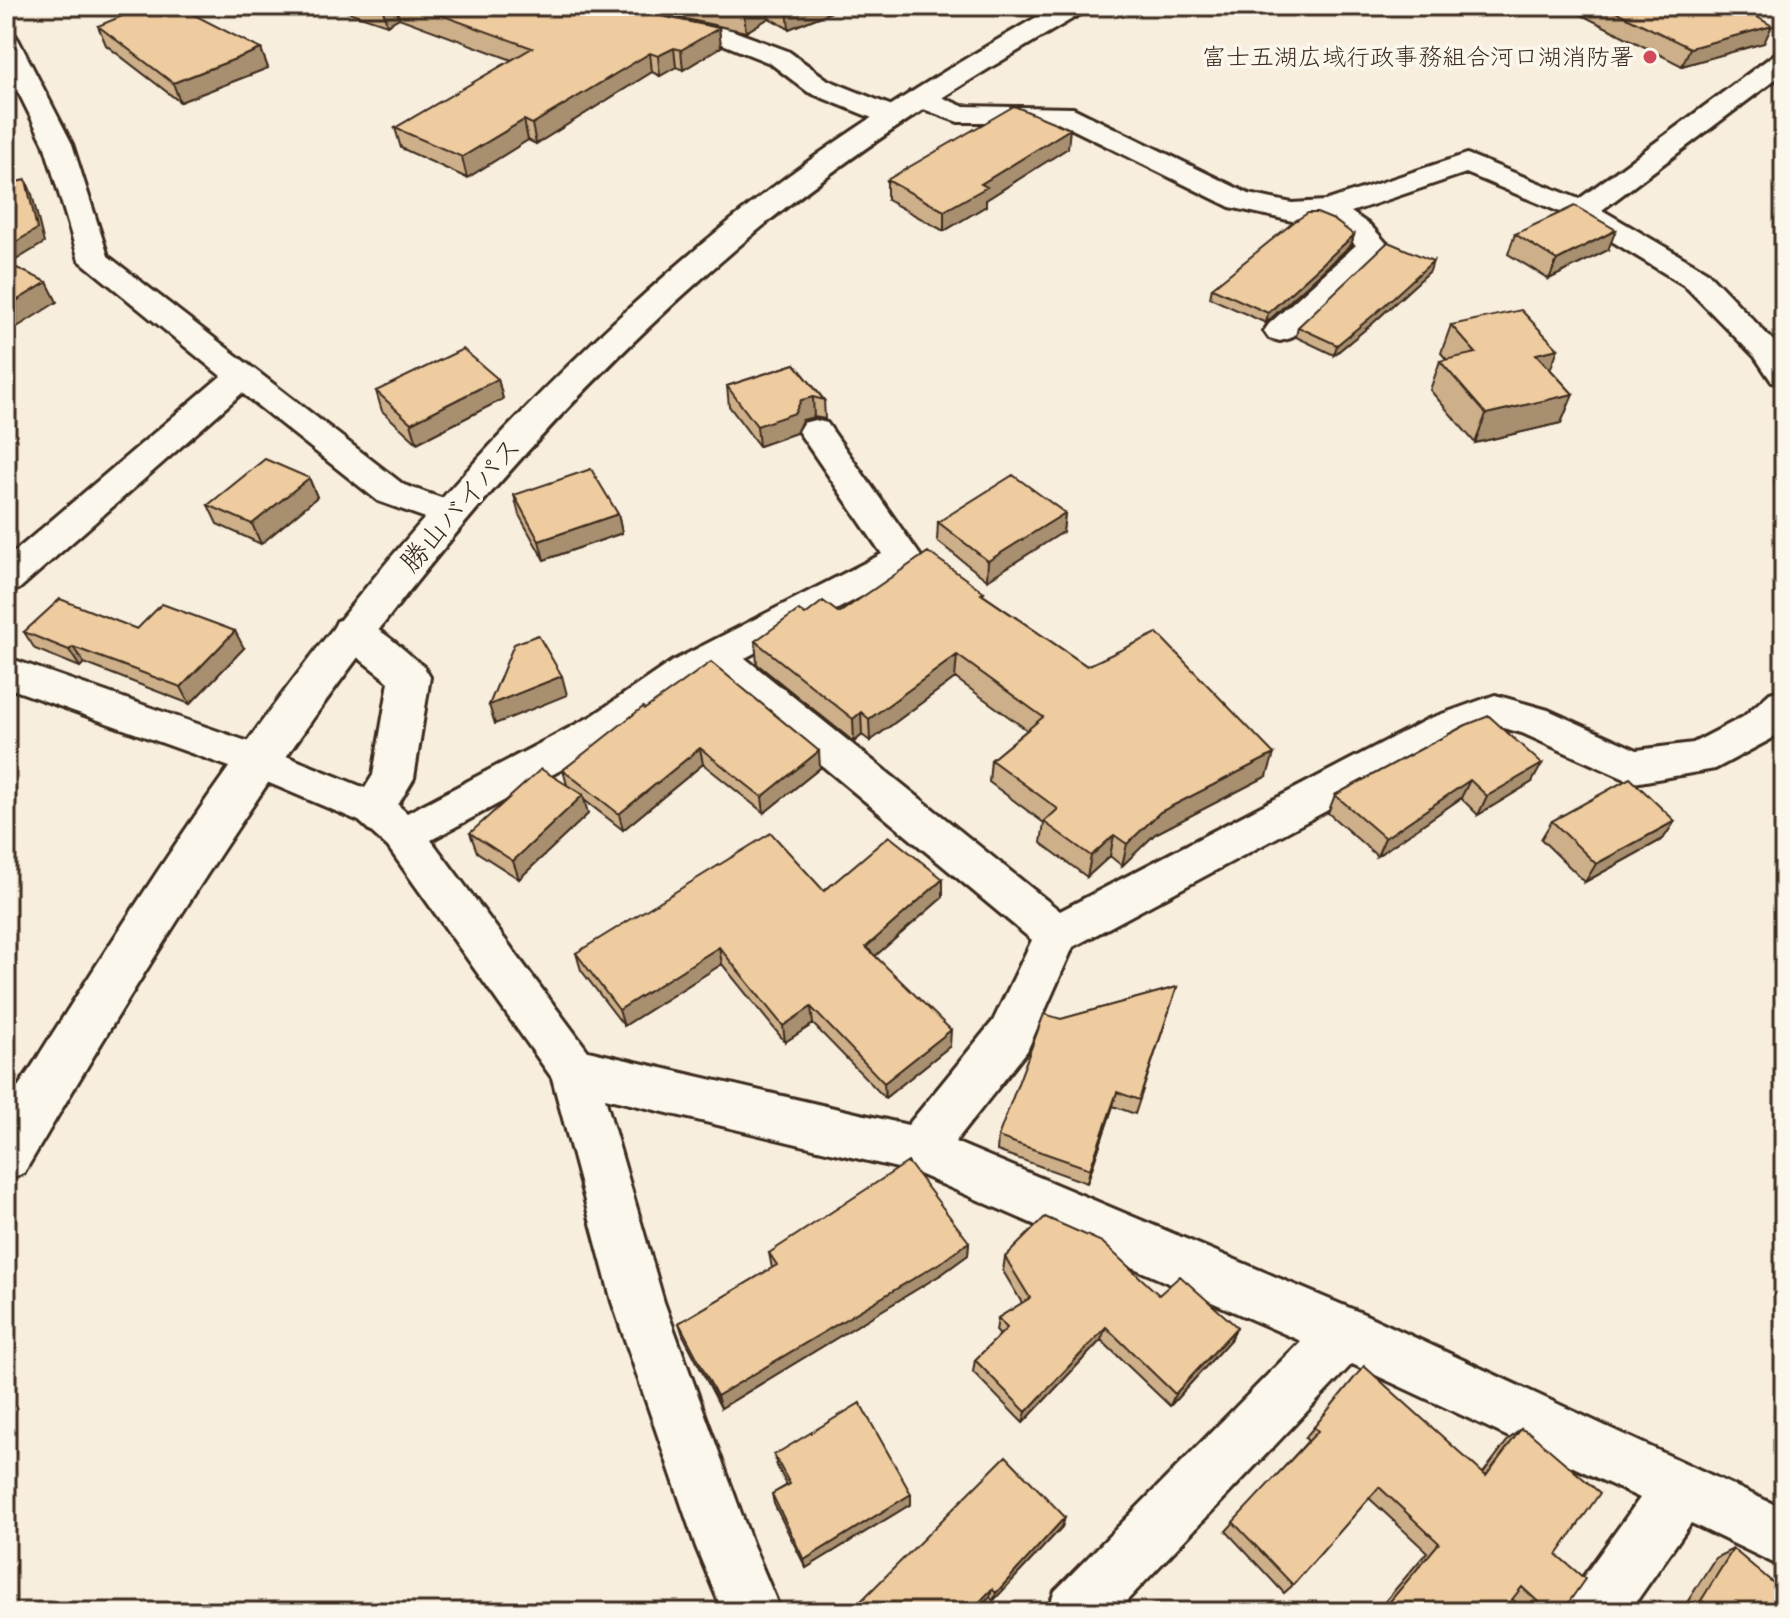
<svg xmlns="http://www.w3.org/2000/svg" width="1790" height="1618" font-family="Sriracha,'Klee One',sans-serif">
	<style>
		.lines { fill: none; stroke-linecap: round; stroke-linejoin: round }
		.minor-casing { stroke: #3b2a1e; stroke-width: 6 }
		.secondary-casing { stroke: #3b2a1e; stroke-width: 6 }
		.minor { fill: #fbf7ec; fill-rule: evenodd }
		.secondary { fill: #fbf7ec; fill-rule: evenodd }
		.wall { fill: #cdaf89; stroke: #3b2a1e; stroke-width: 2 }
		.shaded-wall { fill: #a78f6f; stroke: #3b2a1e; stroke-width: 2 }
		.building { fill: #eecc9f; stroke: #3b2a1e; stroke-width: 2 }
		.poi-dot { fill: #d1495b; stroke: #fbf7ec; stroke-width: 3 }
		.labels { text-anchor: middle; stroke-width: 7; stroke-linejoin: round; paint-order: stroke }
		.far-poi-label { font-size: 24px; fill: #3b2a1e; stroke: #fbf7ec; text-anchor: end }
		.street-label { font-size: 28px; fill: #3b2a1e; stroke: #fbf7ec }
	</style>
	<rect width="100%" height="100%" fill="#f8eedd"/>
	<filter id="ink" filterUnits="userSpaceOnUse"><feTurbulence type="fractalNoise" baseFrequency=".0125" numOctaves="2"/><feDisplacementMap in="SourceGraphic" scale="16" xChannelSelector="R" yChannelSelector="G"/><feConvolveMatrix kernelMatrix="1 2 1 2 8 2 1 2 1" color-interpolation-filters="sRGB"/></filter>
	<g filter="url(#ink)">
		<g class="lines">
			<defs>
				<path id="minor" d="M 666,16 L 731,30 L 788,51 L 828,80 L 902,110 L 906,116 L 902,122 L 892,124 L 882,122 L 808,92 L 770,63 L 715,41 L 657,29 L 653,24 L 657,19 Z
					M 6,33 L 15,35 L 19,41 L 72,144 L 108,256 L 404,485 L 461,505 L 466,514 L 461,523 L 448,526 L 378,501 L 242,393 L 19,589 L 6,593 L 6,559 L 221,376 L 79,260 L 44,144 L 6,67 Z
					M 1784,52 L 1784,73 L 1602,210 L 1706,271 L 1784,352 L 1784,385 L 1772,382 L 1755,357 L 1684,285 L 1572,217 L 1466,173 L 1351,212 L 1371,226 L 1388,245 L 1291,338 L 1280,341 L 1269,338 L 1264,331 L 1269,324 L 1356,245 L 1322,219 L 1292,221 L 1230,207 L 1058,122 L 958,122 L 910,104 L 906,98 L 910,92 L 930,92 L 962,106 L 1073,108 L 1249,194 L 1292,203 L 1325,201 L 1467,154 L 1579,199 L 1775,54 Z
					M 815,420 L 827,423 L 922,558 L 917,567 L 745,658 L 1060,911 L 1428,719 L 1495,695 L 1548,710 L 1637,750 L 1693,743 L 1743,717 L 1770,693 L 1784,689 L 1784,727 L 1771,739 L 1715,769 L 1634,783 L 1522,733 L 1496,726 L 1456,741 L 1073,947 L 1027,1051 L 955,1142 L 1364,1314 L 1784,1509 L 1784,1568 L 1691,1523 L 1629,1612 L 1565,1612 L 1573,1591 L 1640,1498 L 1352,1364 L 1116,1612 L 1047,1612 L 1055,1591 L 1301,1341 L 914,1172 L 605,1098 L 664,1302 L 752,1543 L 781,1612 L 723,1612 L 696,1547 L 612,1302 L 552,1078 L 388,847 L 359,821 L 241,771 L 6,687 L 6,657 L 269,749 L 365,788 L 373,775 L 389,682 L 337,641 L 332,631 L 337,621 C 369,612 400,648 424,667 L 430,677 L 414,778 L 398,805 L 407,813 L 592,716 L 671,662 L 882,554 L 798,431 L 803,423 ZM 713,675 L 1032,940 L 993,1021 L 908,1125 L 588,1051 L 431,840 L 620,738 Z"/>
				<path id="secondary" d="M 1056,6 L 1088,6 L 1084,12 C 969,79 854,149 752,235 C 439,497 229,824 24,1173 L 6,1180 C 6,1161 1,1124 7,1108 C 14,1089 31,1070 41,1052 C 71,1004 102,957 133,909 C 298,653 494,413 731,220 C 832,138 944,70 1056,6 Z"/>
			</defs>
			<!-- minor casing -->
			<use href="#minor" class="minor-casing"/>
			<!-- secondary casing -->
			<use href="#secondary" class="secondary-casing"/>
			<!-- minor -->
			<use href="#minor" class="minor"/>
			<!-- secondary -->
			<use href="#secondary" class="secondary"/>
		</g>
		<!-- wall -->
		<path class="wall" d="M 330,6 L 533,6 L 544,10 L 719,28 L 721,47 L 683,70 L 676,67 L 660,76 L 652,72 L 536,144 L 528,140 L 467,178 L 401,148 L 395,128 L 512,60 L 399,18 L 387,25 Z
			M 547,6 L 846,6 L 789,29 L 769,18 L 746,32 L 631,7 L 552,8 Z
			M 1564,6 L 1746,6 L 1744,9 L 1764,43 L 1682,66 Z
			M 98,26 L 261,49 L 268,68 L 180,102 L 106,45 Z
			M 1068,148 L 986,200 L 986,206 L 944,231 L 887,200 L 887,180 Z
			M 1515,234 L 1608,250 L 1549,279 L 1508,254 Z
			M 1354,235 L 1351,245 L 1266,323 L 1210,298 L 1212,288 Z
			M 1430,271 L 1373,323 L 1334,355 L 1296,337 L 1298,327 Z
			M 1451,325 L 1550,369 L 1573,394 L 1561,423 L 1475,443 L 1430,390 L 1440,361 L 1447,360 L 1441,353 Z
			M 795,364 L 824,400 L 825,419 L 814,417 L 802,420 L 796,433 L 759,446 L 729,406 L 727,386 Z
			M 498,379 L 503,399 L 417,443 L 382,411 L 376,391 Z
			M 1784,465 L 1784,493 L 1774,483 Z
			M 309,478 L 317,497 L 261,544 L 217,524 L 208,505 Z
			M 514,495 L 618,514 L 622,533 L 544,560 L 519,515 Z
			M 1065,513 L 1063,532 L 987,580 L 937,541 L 938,522 Z
			M 984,592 L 983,595 L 1087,666 L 1267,776 L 1155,834 L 1122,866 L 1110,856 L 1087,877 L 1041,843 L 1044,823 L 989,782 L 991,760 L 1027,730 L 955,678 L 870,741 L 862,735 L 854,742 L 757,664 L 755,641 L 805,615 L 839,613 Z
			M 137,629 L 244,648 L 190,704 L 84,663 L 80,667 L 35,649 L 24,632 Z
			M 645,709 L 820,768 L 764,813 L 703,764 L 623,830 L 584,800 L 588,814 L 519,879 L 477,852 L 470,833 L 567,785 L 563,770 Z
			M 1466,725 L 1532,782 L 1478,815 L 1461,798 L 1377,856 L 1328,813 L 1335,795 Z
			M 1552,821 L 1675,821 L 1663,839 L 1585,882 L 1541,839 Z
			M 943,879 L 943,897 L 875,956 L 950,1046 L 885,1098 L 813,1024 L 785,1042 L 722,964 L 624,1026 L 581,970 L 576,953 L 824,891 Z
			M 1177,987 L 1135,1114 L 1113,1106 L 1087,1183 L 997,1151 L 998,1137 L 1061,1019 Z
			M 969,1242 L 968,1255 L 942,1274 L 721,1408 L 683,1335 L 679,1323 L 772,1268 L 769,1253 Z
			M 1005,1257 L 1159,1295 L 1237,1327 L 1230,1340 L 1170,1406 L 1101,1340 L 1023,1423 L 973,1372 L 975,1360 L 1000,1335 L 996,1331 L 998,1318 L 1022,1303 L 1003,1271 Z
			M 1314,1427 L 1483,1473 L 1508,1440 L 1521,1429 L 1557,1555 L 1562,1612 L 1527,1612 L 1512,1599 L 1502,1612 L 1376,1612 L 1427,1552 L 1369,1498 L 1293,1585 L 1284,1593 L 1226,1531 L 1308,1441 L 1305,1438 Z
			M 774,1455 L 911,1494 L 911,1504 L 806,1568 L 774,1504 L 772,1494 L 787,1485 L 777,1466 Z
			M 1065,1517 L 1062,1527 L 993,1601 L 990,1597 L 976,1612 L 850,1612 Z
			M 1733,1549 L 1784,1612 L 1681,1612 L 1715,1558 Z"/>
		<!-- shaded-wall -->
		<path class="shaded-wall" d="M 382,6 L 396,6 L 399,18 L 387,25 Z
			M 756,6 L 768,6 L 769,18 L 746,32 L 744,13 Z
			M 795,6 L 846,6 L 789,29 L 787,9 Z
			M 1772,26 L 1764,43 L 1682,66 L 1690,48 Z
			M 719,28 L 721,47 L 683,70 L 681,50 Z
			M 674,48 L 676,67 L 660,76 L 658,56 Z
			M 261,49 L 268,68 L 180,102 L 173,83 Z
			M 650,53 L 652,72 L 536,144 L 532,124 Z
			M 524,120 L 528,140 L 467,178 L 462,157 Z
			M 1070,129 L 1068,148 L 986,200 L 986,206 L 944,231 L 944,211 L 981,184 Z
			M 6,161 L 9,166 L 18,197 L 11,183 L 6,166 Z
			M 26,180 L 32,194 L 44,243 L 6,266 L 6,248 Z
			M 1616,230 L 1608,250 L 1549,279 L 1557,260 Z
			M 1354,235 L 1351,245 L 1266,323 L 1268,313 Z
			M 1433,261 L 1430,271 L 1373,323 L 1334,355 L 1337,345 Z
			M 47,282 L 57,302 L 6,334 L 6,307 Z
			M 1558,349 L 1547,378 L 1536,354 Z
			M 498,379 L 503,399 L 417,443 L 411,423 Z
			M 1573,394 L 1561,423 L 1475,443 L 1486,414 Z
			M 813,397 L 814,417 L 802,420 L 796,433 L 759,446 L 757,426 L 801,400 Z
			M 309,478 L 317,497 L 261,544 L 252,524 Z
			M 1065,513 L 1063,532 L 987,580 L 988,561 Z
			M 618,514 L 622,533 L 544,560 L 539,541 Z
			M 235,631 L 244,648 L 190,704 L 181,687 Z
			M 73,647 L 84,663 L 80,667 L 69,650 Z
			M 957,655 L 955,678 L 870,741 L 869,719 Z
			M 562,676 L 567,695 L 495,724 L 489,705 Z
			M 861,712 L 862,735 L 854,742 L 853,719 Z
			M 700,748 L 703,764 L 623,830 L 619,814 Z
			M 819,751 L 820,768 L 764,813 L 762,797 Z
			M 1274,754 L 1267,776 L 1155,834 L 1122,866 L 1127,844 L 1160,812 Z
			M 1542,764 L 1532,782 L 1478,815 L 1487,796 Z
			M 1470,780 L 1461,798 L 1377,856 L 1385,838 Z
			M 583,795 L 588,814 L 519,879 L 513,861 Z
			M 1675,821 L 1663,839 L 1585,882 L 1596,864 Z
			M 1114,835 L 1110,856 L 1087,877 L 1091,856 Z
			M 943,879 L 943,897 L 866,964 L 866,947 Z
			M 719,947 L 722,964 L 624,1026 L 619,1010 Z
			M 811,1007 L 813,1024 L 785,1042 L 783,1026 Z
			M 951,1030 L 950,1046 L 885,1098 L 884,1083 Z
			M 1117,1092 L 1113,1106 L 1087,1183 L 1090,1169 Z
			M 969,1242 L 968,1255 L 942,1274 L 721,1408 L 717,1396 Z
			M 1106,1327 L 1101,1340 L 1023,1423 L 1026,1412 Z
			M 1237,1327 L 1230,1340 L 1170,1406 L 1175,1394 Z
			M 911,1494 L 911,1504 L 806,1568 L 804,1560 Z
			M 1065,1517 L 1062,1527 L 993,1601 L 996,1593 Z
			M 992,1589 L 990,1597 L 976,1612 L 970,1612 Z"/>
		<!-- building -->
		<path class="building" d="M 146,6 L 177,6 L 261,49 L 173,83 L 98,26 Z
			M 416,6 L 533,6 L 544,10 L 627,9 L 719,28 L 681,50 L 674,48 L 658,56 L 650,53 L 532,124 L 524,120 L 462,157 L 395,128 L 532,48 Z
			M 713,6 L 756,6 L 744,13 Z
			M 782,6 L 795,6 L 787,9 Z
			M 1604,6 L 1739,6 L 1772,26 L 1690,48 Z
			M 1014,106 L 1070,129 L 981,184 L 987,187 L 944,211 L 887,180 Z
			M 6,166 L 11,183 L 26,180 L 37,229 L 6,248 Z
			M 1575,206 L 1616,230 L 1557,260 L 1515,234 Z
			M 1308,213 L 1317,213 L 1334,220 L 1354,235 L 1268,313 L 1212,288 L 1295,221 Z
			M 1388,242 L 1433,261 L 1376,313 L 1337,345 L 1298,327 Z
			M 6,263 L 47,282 L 6,307 Z
			M 1521,310 L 1558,349 L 1536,354 L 1573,394 L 1486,414 L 1440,361 L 1476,353 L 1451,325 Z
			M 463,349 L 498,379 L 411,423 L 376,391 Z
			M 795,364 L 824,400 L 813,397 L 801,400 L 795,413 L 757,426 L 727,386 Z
			M 265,459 L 309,478 L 252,524 L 208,505 Z
			M 591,469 L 618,514 L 539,541 L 514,495 Z
			M 1013,475 L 1065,513 L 988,561 L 938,522 Z
			M 928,552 L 984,592 L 981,594 L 1087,666 L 1157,633 L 1274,754 L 1160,812 L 1127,844 L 1114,835 L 1091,856 L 1044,822 L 1058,809 L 991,760 L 1043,717 L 957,655 L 869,719 L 861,712 L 853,719 L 755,641 L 799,610 L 805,615 L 823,601 L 839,613 Z
			M 60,599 L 137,629 L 162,604 L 235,631 L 181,687 L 73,647 L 69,650 L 24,632 Z
			M 538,635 L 562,676 L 489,705 L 514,644 Z
			M 711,662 L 819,751 L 762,797 L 700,748 L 619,814 L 563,770 L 643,707 L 645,709 Z
			M 1489,716 L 1542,764 L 1487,796 L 1470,780 L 1385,838 L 1335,795 L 1466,725 Z
			M 541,769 L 583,795 L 513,861 L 470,833 Z
			M 1630,778 L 1675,821 L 1596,864 L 1552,821 Z
			M 771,833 L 824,891 L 889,836 L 943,879 L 866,947 L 951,1030 L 884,1083 L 811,1007 L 783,1026 L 719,947 L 619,1010 L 576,953 Z
			M 1177,987 L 1139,1100 L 1117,1092 L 1090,1169 L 998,1137 L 1044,1014 L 1061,1019 Z
			M 908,1162 L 969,1242 L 943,1261 L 717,1396 L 679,1323 L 777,1265 L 769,1253 Z
			M 1045,1217 L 1102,1242 L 1159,1295 L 1180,1276 L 1237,1327 L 1175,1394 L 1106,1327 L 1026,1412 L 975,1360 L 1007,1328 L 998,1318 L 1030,1298 L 1005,1257 Z
			M 1364,1366 L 1486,1476 L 1521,1429 L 1530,1433 L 1600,1493 L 1557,1555 L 1585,1579 L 1562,1612 L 1549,1612 L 1522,1587 L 1502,1612 L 1381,1612 L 1439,1543 L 1379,1487 L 1293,1585 L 1233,1522 L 1318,1431 L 1314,1427 Z
			M 860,1403 L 911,1494 L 804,1560 L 772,1494 L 790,1484 L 774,1455 Z
			M 1006,1456 L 1065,1517 L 996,1593 L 992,1589 L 970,1612 L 850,1612 Z
			M 1733,1549 L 1784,1592 L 1784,1612 L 1694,1612 Z"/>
	</g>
	<!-- markers -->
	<circle class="poi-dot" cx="1650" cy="57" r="8"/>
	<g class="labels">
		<!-- far-poi labels -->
		<g class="far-poi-label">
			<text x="1634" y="65">富士五湖広域行政事務組合河口湖消防署</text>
		</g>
		<!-- street labels -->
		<g class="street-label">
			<text transform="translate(460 504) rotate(-49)" y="10">勝山バイパス</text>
		</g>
	</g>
	<!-- margin -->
	<rect width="1790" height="1618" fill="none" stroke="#fbf7ec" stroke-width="32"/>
	<rect x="16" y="16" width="1758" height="1586" fill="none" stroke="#3b2a1e" stroke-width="3" filter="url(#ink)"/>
</svg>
